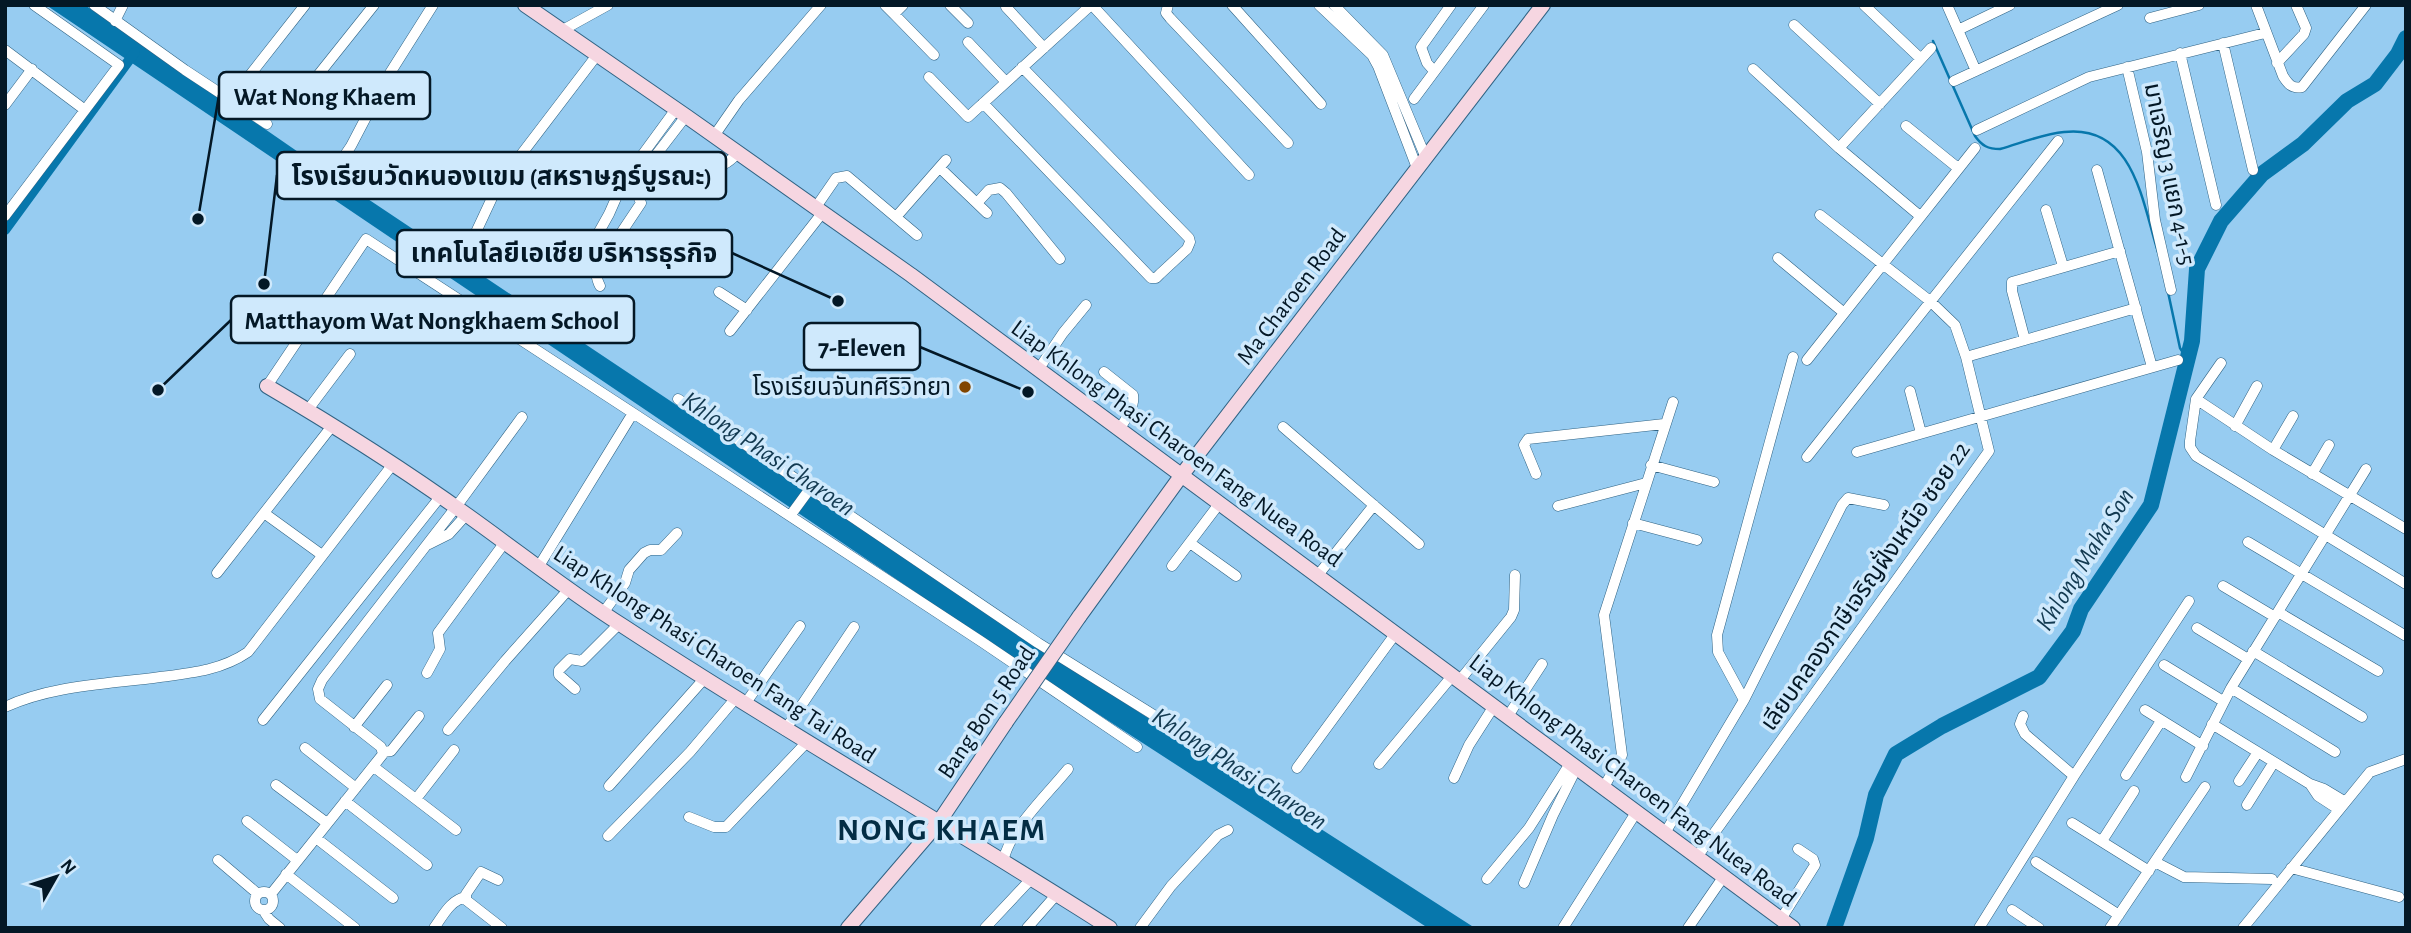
<svg xmlns="http://www.w3.org/2000/svg" width="2411" height="933" font-family="'Alegreya Sans','Noto Sans Thai',sans-serif">
	<style>
		.water { fill: #0777ac }
		.lines { fill: none; stroke-linecap: round; stroke-linejoin: round }
		.stream { stroke: #0777ac; stroke-width: 2.5 }
		.canal { stroke: #0777ac; stroke-width: 10 }
		.river { stroke: #0777ac; stroke-width: 16 }
		.street-casing { stroke: #306384; stroke-width: 11 }
		.secondary-casing { stroke: #306384; stroke-width: 16 }
		.street { stroke: #fff; stroke-width: 10 }
		.secondary { stroke: #f6d6e1; stroke-width: 14 }
		.secondary-bridge-casing { stroke: #306384; stroke-width: 16; stroke-linecap: butt }
		.secondary-bridge { stroke: #f6d6e1; stroke-width: 14 }
		.poi-dot { fill: #814500; stroke: #cfe9fc; stroke-width: 2.5 }
		.labels { text-anchor: middle; stroke-width: 7; stroke-linejoin: round; paint-order: stroke }
		.street-label { font-size: 24px; fill: #041826; stroke: #cfe9fc }
		.poi-label { font-size: 24px; fill: #041826; stroke: #cfe9fc; text-anchor: end }
		.water-label { font-size: 26px; font-style: italic; fill: #133a51; stroke: #cfe9fc }
		.district-label { font-size: 32px; font-weight: bold; letter-spacing: 2px; fill: #032d44; stroke: #cfe9fc }
		.leader { fill: none; stroke: #041826; stroke-width: 2.5 }
		.callout-dot { fill: #041826; stroke: #cfe9fc; stroke-width: 2.5 }
		.callout { fill: #cfe9fc; stroke: #041826; stroke-width: 2.5 }
		.callout-label { font-size: 26px; text-anchor: middle; font-weight: bold; fill: #041826 }
	</style>
	<rect width="100%" height="100%" fill="#97ccf1"/>
	<!-- water -->
	<path class="water" d="M 46,5 L 85,5 L 317,165 L 1058,660 L 1475,928 L 1428,928 L 1044,679 Z"/>
	<g class="lines">
		<!-- stream -->
		<path class="stream" d="M 1933,41 L 1975,136 C 1982,146 1988,149 2000,149 C 2021,143 2043,134 2064,132 C 2134,124 2142,202 2158,252
			M 2168,292 L 2180,348 L 2187,359"/>
		<!-- canal -->
		<path class="canal" d="M 5,230 L 135,52"/>
		<!-- river -->
		<path class="river" d="M 1834,928 L 1866,838 L 1876,795 L 1896,754 L 1942,726 L 2039,677 L 2073,631 L 2081,609 L 2151,505 L 2192,341 L 2197,269 L 2221,221 L 2262,174 L 2303,144 L 2347,101 L 2375,84 L 2398,54 L 2406,38"/>
		<defs>
			<path id="street" d="M 94,5 L 185,70 L 267,124
				M 885,5 L 894,14
				M 903,5 L 894,14 L 934,55
				M 950,5 L 968,23
				M 1092,5 L 1249,175
				M 1168,5 L 1166,13 L 1170,18 L 1288,143
				M 1232,5 L 1321,104
				M 1319,5 L 1372,55 L 1378,66 L 1417,168
				M 1334,5 L 1383,55 L 1426,158
				M 1864,5 L 1921,59
				M 1947,5 L 1976,71
				M 2256,5 L 2283,76 C 2288,84 2292,89 2302,87 L 2366,5
				M 1006,7 L 1044,48
				M 2150,18 L 2199,5
				M 115,21 L 123,5
				M 1794,25 L 1880,104
				M 1958,30 L 2010,5
				M 561,31 L 608,5
				M 968,42 L 1006,82
				M 2223,43 L 2253,170
				M 5,50 L 85,110
				M 2180,53 L 2216,205
				M 2277,63 L 2304,34 L 2306,28 L 2296,5
				M 2127,67 L 2147,152 L 2155,220 L 2171,290
				M 1753,69 L 1839,148 L 1920,216
				M 1434,71 L 1427,63 L 1421,47 L 1451,5
				M 929,77 L 968,117 L 1091,5
				M 1954,81 L 2118,5
				M 239,89 L 305,5
				M 307,89 L 374,5
				M 1414,99 L 1484,5
				M 983,103 L 1151,278 L 1156,278 L 1160,274 L 1187,249 L 1190,242 L 1189,238 L 1022,67
				M 5,105 L 32,69
				M 1906,126 L 1958,168
				M 1977,130 L 2089,77 L 2265,33
				M 714,136 L 739,100 L 821,5
				M 1839,148 L 1931,48
				M 689,157 C 710,166 722,173 738,152
				M 336,168 L 351,146 L 385,81 L 433,5
				M 940,168 L 987,213
				M 2097,170 L 2152,367
				M 977,203 L 989,190 L 1000,188 L 1006,193 L 1060,259
				M 816,207 L 836,178 L 847,176 L 917,235
				M 2046,210 L 2063,266
				M 5,216 L 119,65 L 34,5
				M 896,217 L 946,160
				M 470,245 L 498,185 L 597,55
				M 586,255 L 609,214 L 624,180 L 676,109
				M 1778,258 L 1843,312
				M 600,286 C 595,276 596,272 601,263 L 641,203 L 636,191 L 636,181 L 686,116
				M 719,292 L 747,310
				M 730,331 L 823,212
				M 2025,340 L 2012,291 L 2012,282 L 2120,251
				M 1966,357 L 2136,308
				M 1807,360 L 1975,148
				M 2221,363 L 2196,399 L 2190,441 L 2190,447 L 2196,456 L 2406,584
				M 1038,370 L 1063,333 L 1086,305
				M 1104,372 L 1133,395 C 1135,407 1125,420 1119,430
				M 267,386 L 366,239 L 633,413 L 539,566
				M 1910,391 L 1921,433
				M 678,399 L 1038,643 L 1258,780
				M 2196,399 L 2273,450 L 2406,529
				M 307,411 L 350,354
				M 633,413 L 982,642 L 1137,747
				M 2235,426 L 2257,386
				M 1283,427 L 1419,544
				M 2273,450 L 2293,416
				M 1857,452 L 2178,360
				M 1807,457 L 2058,141
				M 1651,465 L 1714,482
				M 1536,474 L 1524,445 L 1528,439 L 1664,424
				M 2312,474 L 2329,445
				M 1558,506 L 1646,483
				M 264,513 L 322,555
				M 790,516 L 809,490
				M 1633,523 L 1697,540
				M 2248,542 L 2406,636
				M 1190,543 L 1236,576
				M 429,544 L 449,534 L 467,514
				M 1172,566 L 1219,504
				M 217,573 L 332,426
				M 1318,575 L 1374,505
				M 2223,586 L 2275,617
				M 2278,612 L 2378,671
				M 603,613 L 625,583 L 629,570 L 644,553 L 650,550 L 661,550 L 677,533
				M 2197,628 L 2248,659
				M 2253,651 L 2362,717
				M 2164,665 L 2223,701
				M 427,673 L 440,649 L 438,633 L 505,542
				M 1460,680 L 1511,617 L 1514,610 L 1515,575
				M 2231,688 L 2335,752
				M 575,689 L 559,675 L 559,670 L 570,659 L 582,661 L 619,624
				M 1744,700 L 1718,652 L 1717,635 L 1793,357
				M 745,704 L 800,626
				M 5,707 C 52,685 110,684 160,677 C 192,673 222,670 248,652 L 393,464
				M 2145,710 L 2203,746
				M 1508,716 L 1542,664
				M 2023,716 L 2020,724 L 2025,734 L 2074,776
				M 263,720 L 440,497
				M 2212,724 L 2310,784 L 2324,789 L 2344,801
				M 354,727 L 387,685
				M 448,730 L 505,661 L 569,589
				M 785,730 L 854,627
				M 305,748 L 356,788
				M 383,752 L 391,751 L 419,716
				M 1379,764 L 1453,675
				M 374,767 L 456,830
				M 1297,768 L 1396,633
				M 2126,775 L 2161,721
				M 2186,777 L 2231,688 L 2366,469
				M 1454,778 L 1469,745 L 1494,706
				M 2239,781 L 2258,752
				M 2310,784 L 2318,796 L 2338,809
				M 276,785 L 327,823
				M 609,786 L 704,679
				M 1604,787 L 1622,755 L 1604,615 L 1673,402
				M 416,799 L 454,750
				M 345,801 L 427,865
				M 2247,805 L 2274,762
				M 689,817 L 714,827 L 726,827 L 806,743
				M 247,821 L 297,860
				M 2072,823 L 2149,871
				M 1665,833 L 1744,700 L 1842,505 L 1848,498 L 1884,505
				M 608,836 L 690,752 L 735,699
				M 316,838 L 393,898
				M 2102,841 L 2134,791
				M 1697,857 L 1989,451 L 1966,357 L 1955,325 L 1930,301 L 1820,215
				M 218,860 L 258,894
				M 1003,862 C 1009,830 1047,795 1068,769
				M 2036,862 L 2119,915
				M 2155,862 L 2184,877 L 2272,879
				M 2291,868 L 2399,897
				M 286,874 L 355,928
				M 1487,879 L 1529,828 L 1571,762
				M 498,880 L 481,872 L 466,894 L 466,900 L 502,928
				M 1524,883 L 1553,815 L 1577,767
				M255 901a9 9 0 1 1 18 0a9 9 0 1 1-18 0Z
				M 271,894 L 383,754 L 381,747 L 320,699 L 318,689 L 322,680 L 456,507 L 522,417
				M 263,910 L 269,919 L 280,928
				M 2012,910 L 2039,928
				M 1781,919 L 1815,865 L 1813,859 L 1798,849
				M 434,928 C 443,916 450,900 466,897
				M 985,928 L 1031,879
				M 1027,928 L 1057,894
				M 1140,928 L 1171,886 L 1218,835 L 1228,830
				M 1563,928 L 1637,811
				M 1688,928 L 1724,876
				M 1979,928 L 2074,776 L 2189,601
				M 2110,928 L 2205,787
				M 2243,928 L 2370,772 L 2406,759"/>
			<path id="secondary" d="M 525,5 L 686,116 L 911,275 L 1793,928
				M 267,386 C 335,426 403,469 467,515 C 519,552 569,592 623,626 C 783,731 949,825 1110,928
				M 1079,617 L 1181,476 L 1543,5
				M 848,928 L 939,822 L 1006,722"/>
		</defs>
		<!-- street casing -->
		<use href="#street" class="street-casing"/>
		<!-- secondary casing -->
		<use href="#secondary" class="secondary-casing"/>
		<!-- street -->
		<use href="#street" class="street"/>
		<!-- secondary -->
		<use href="#secondary" class="secondary"/>
		<defs>
			<path id="secondary-bridge" d="M 1006,722 L 1079,617"/>
		</defs>
		<!-- secondary-bridge casing -->
		<use href="#secondary-bridge" class="secondary-bridge-casing"/>
		<!-- secondary-bridge -->
		<use href="#secondary-bridge" class="secondary-bridge"/>
	</g>
	<!-- markers -->
	<circle class="poi-dot" cx="965" cy="387" r="7"/>
	<g class="labels">
		<!-- street labels -->
		<g class="street-label">
			<text transform="translate(2170 174) rotate(79)" y="8">มาเจริญ 3 แยก 4-1-5</text>
			<text transform="translate(1291 296) rotate(-53)" y="8">Ma Charoen Road</text>
			<text transform="translate(1177 443) rotate(36)" y="8">Liap Khlong Phasi Charoen Fang Nuea Road</text>
			<text transform="translate(1865 586) rotate(-55)" y="8">เลียบคลองภาษีเจริญฝั่งเหนือ ซอย 22</text>
			<text transform="translate(715 654) rotate(33)" y="8">Liap Khlong Phasi Charoen Fang Tai Road</text>
			<text transform="translate(986 712) rotate(-56)" y="8">Bang Bon 5 Road</text>
			<text transform="translate(1633 780) rotate(37)" y="8">Liap Khlong Phasi Charoen Fang Nuea Road</text>
		</g>
		<!-- poi labels -->
		<g class="poi-label">
			<text x="951" y="395">โรงเรียนจันทศิริวิทยา</text>
		</g>
		<!-- water labels -->
		<g class="water-label">
			<text transform="translate(769 453) rotate(34)" y="9">Khlong Phasi Charoen</text>
			<text transform="translate(2084 559) rotate(-58)" y="9">Khlong Maha Son</text>
			<text transform="translate(1240 768) rotate(33)" y="9">Khlong Phasi Charoen</text>
		</g>
		<!-- district labels -->
		<g class="district-label">
			<text x="942" y="840">NONG KHAEM</text>
		</g>
	</g>
	<!-- callouts -->
	<path class="leader" d="M198 219L219 95M264 284L277 175M838 301L732 253M158 390L231 320M1028 392L920 347"/>
	<g class="callout-dot">
		<circle cx="198" cy="219" r="7"/>
		<circle cx="264" cy="284" r="7"/>
		<circle cx="838" cy="301" r="7"/>
		<circle cx="158" cy="390" r="7"/>
		<circle cx="1028" cy="392" r="7"/>
	</g>
	<g class="callout">
		<rect x="219" y="72" width="211" height="47" rx="7"/>
		<rect x="277" y="152" width="449" height="47" rx="7"/>
		<rect x="397" y="230" width="335" height="47" rx="7"/>
		<rect x="231" y="296" width="403" height="47" rx="7"/>
		<rect x="804" y="323" width="116" height="47" rx="7"/>
	</g>
	<g class="callout-label">
		<text x="325" y="105">Wat Nong Khaem</text>
		<text x="502" y="185">โรงเรียนวัดหนองแขม (สหราษฎร์บูรณะ)</text>
		<text x="564" y="262">เทคโนโลยีเอเชีย บริหารธุรกิจ</text>
		<text x="432" y="329">Matthayom Wat Nongkhaem School</text>
		<text x="862" y="356">7-Eleven</text>
	</g>
	<!-- border -->
	<rect width="2411" height="933" fill="none" stroke="#041826" stroke-width="14"/>
	<!-- north arrow -->
	<g transform="translate(56 877) rotate(51)" stroke="#cfe9fc" stroke-width="5" paint-order="stroke">
	<path d="M0-5L12 26L0 18L-12 26Z" fill="#041826"/>
	<text y="-10" font-size="19" font-weight="bold" text-anchor="middle" fill="#041826">N</text>
	</g>
</svg>
